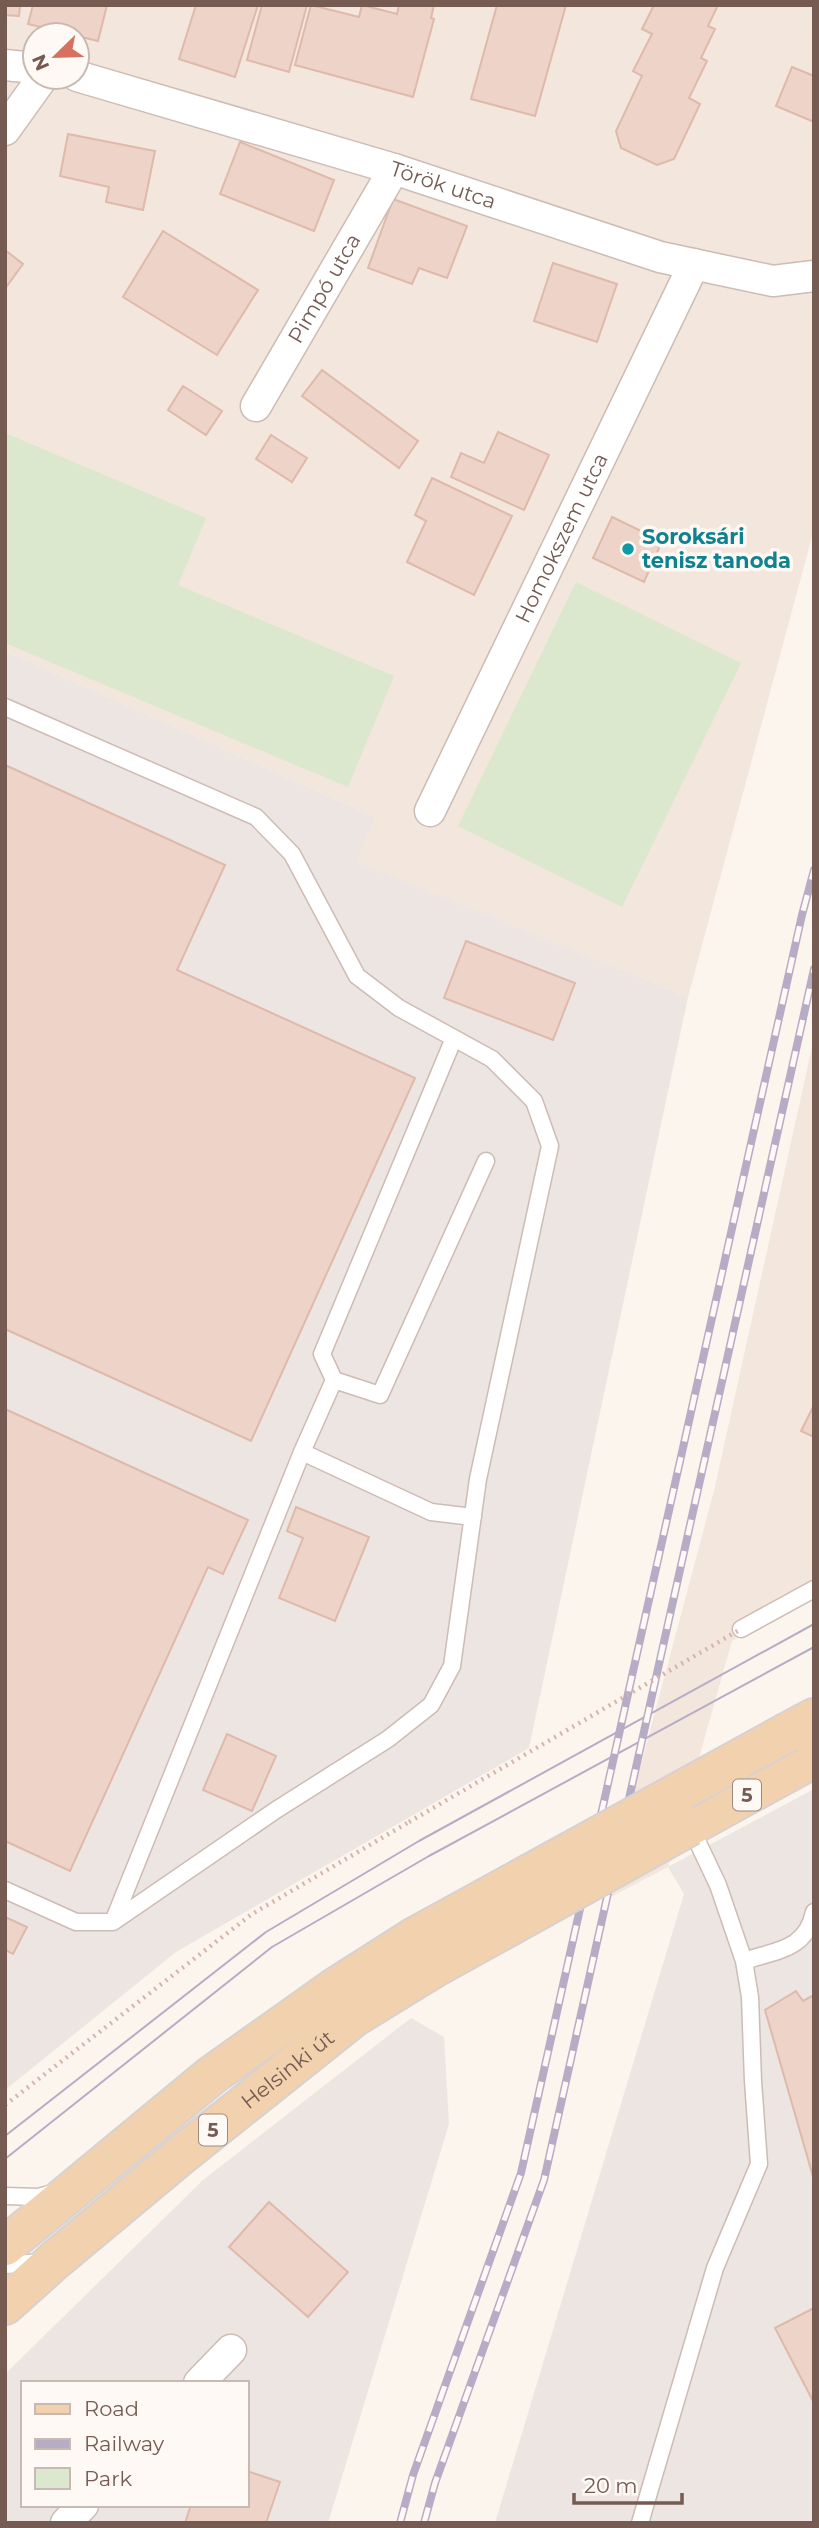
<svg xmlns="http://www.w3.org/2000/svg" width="819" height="2528" font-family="Montserrat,sans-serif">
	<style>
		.residential { fill: #f2e6dd; fill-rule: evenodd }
		.industrial { fill: #ece5e2; fill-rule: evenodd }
		.green { fill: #dbe8cd }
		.building { fill: #eed3c8; stroke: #dfb9aa; stroke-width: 2 }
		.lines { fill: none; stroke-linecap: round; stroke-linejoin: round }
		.lane-casing { stroke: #cdbcb4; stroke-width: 19 }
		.street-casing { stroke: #cdbcb4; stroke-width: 33 }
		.primary-casing { stroke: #d8d1cf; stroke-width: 42 }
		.path { stroke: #d3b6ab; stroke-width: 4.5; stroke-dasharray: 2 5; stroke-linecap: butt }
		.lane { stroke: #fff; stroke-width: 16 }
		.street { stroke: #fff; stroke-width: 30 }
		.primary { stroke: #f2d2ae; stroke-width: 38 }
		.tram { stroke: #b7acc5; stroke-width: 2 }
		.rail-casing { stroke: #b7acc5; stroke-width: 8 }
		.rail { stroke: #fef9f4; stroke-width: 5; stroke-dasharray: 16; stroke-linecap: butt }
		.primary-bridge-casing { stroke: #d8d1cf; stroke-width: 42; stroke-linecap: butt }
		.path-bridge { stroke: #d3b6ab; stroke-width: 4.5; stroke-dasharray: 2 5; stroke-linecap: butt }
		.primary-bridge { stroke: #f2d2ae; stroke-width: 38 }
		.culture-dot { fill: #0f9aa8; stroke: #fef9f4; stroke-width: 2.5 }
		.labels { text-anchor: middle; stroke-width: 7; stroke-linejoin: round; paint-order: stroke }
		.shield { fill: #fef9f4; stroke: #9e8a83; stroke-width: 2 }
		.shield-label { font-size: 19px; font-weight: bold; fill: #755b52 }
		.street-label { font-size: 21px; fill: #755b52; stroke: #fef9f4 }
		.culture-label { font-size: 21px; font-weight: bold; fill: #0d838f; stroke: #fef9f4; text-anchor: start }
	</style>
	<rect width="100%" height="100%" fill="#fbf5ee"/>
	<!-- residential -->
	<path class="residential" d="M 5,5 L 814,5 L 814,529 L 688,997 L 355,862 L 375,817 L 5,651 ZM 35,35 L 77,35 L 77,77 L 35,77 Z
		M 814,1038 L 814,1597 L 732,1641 L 668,1867 L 605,1900 L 714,1491 Z"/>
	<!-- industrial -->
	<path class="industrial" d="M 5,651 L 375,817 L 356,862 L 688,997 L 529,1748 L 176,1952 L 5,2090 Z
		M 814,1789 L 814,2523 L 495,2523 L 684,1894 L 668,1867 Z
		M 411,2018 L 444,2037 L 449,2124 L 328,2523 L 5,2523 L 5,2374 L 203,2180 ZM 23,2383 L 247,2383 L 247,2505 L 23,2505 Z"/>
	<!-- green -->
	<path class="green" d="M 5,433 L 206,518 L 178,585 L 394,676 L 348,787 L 5,643 Z
		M 576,582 L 741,663 L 622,907 L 458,826 Z"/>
	<!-- building -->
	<path class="building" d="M 5,5 L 20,5 L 19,16 L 5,15 Z
		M 33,5 L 107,5 L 98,41 L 28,24 Z
		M 196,5 L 258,5 L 235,77 L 179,59 Z
		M 262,5 L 307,5 L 289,72 L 247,60 Z
		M 311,5 L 359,17 L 362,5 L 397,14 L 399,5 L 434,5 L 431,18 L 434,19 L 413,97 L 295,65 Z
		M 497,5 L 566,5 L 535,116 L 471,99 Z
		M 654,5 L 718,5 L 708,26 L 715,29 L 701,58 L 707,61 L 689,98 L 700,104 L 674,159 L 657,165 L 621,148 L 616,131 L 642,76 L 633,71 L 652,34 L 642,29 Z
		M 792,67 L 814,76 L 814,122 L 776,106 Z
		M 68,134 L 155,151 L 143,210 L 106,202 L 109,187 L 60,176 Z
		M 240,142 L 334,180 L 314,231 L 220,194 Z
		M 393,199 L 467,226 L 447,278 L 419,268 L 412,284 L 368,268 Z
		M 163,231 L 258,290 L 217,355 L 123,297 Z
		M 5,250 L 23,264 L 7,286 L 5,284 Z
		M 553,263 L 617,284 L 597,342 L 534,321 Z
		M 322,370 L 418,441 L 399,468 L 302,396 Z
		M 183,386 L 222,411 L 206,435 L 168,410 Z
		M 498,432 L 549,455 L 524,510 L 451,477 L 461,453 L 484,463 Z
		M 271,435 L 307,458 L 292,482 L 256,459 Z
		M 432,478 L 512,516 L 474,595 L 407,562 L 426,521 L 415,515 Z
		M 612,517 L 662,541 L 644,582 L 593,558 Z
		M 5,765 L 225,865 L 177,970 L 415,1078 L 251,1441 L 5,1329 Z
		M 466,941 L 575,983 L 553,1040 L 444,998 Z
		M 814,1405 L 814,1437 L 801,1431 Z
		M 5,1409 L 248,1520 L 223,1574 L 208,1567 L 70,1871 L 5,1841 Z
		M 296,1507 L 369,1537 L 335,1621 L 279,1598 L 303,1538 L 287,1531 Z
		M 227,1734 L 276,1756 L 252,1811 L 203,1790 Z
		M 5,1917 L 27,1927 L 13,1954 L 5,1950 Z
		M 796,1991 L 803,2001 L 814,1995 L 814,2180 L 765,2010 Z
		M 269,2202 L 348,2272 L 308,2317 L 229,2247 Z
		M 814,2308 L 814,2403 L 775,2328 Z
		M 247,2471 L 280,2482 L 266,2523 L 185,2523 L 191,2505 L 247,2505 Z"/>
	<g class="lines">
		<defs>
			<path id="lane" d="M 5,707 L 256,817 L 292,854 L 357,976 L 399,1008 L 492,1059 L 534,1101 L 550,1146 L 478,1479 L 452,1666 L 431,1705 L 388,1739 L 276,1810 L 113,1922 L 76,1922 L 5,1890
				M 334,1380 L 380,1395 L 486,1161
				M 302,1452 L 431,1512 L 473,1517
				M 741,1629 L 814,1589
				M 113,1922 L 302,1452 L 334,1380 L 322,1354 L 454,1038
				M 744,1961 C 777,1950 806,1950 814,1912
				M 5,2196 L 38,2197 L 53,2193
				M 5,2265 L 41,2262
				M 640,2523 L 715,2268 L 759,2164 L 753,2081 L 750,1997 L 744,1961 L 718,1885 L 690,1826"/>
			<g id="street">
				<path d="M 5,65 L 35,68"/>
				<path id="s1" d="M 77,76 L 394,169 L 660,257 L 773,281 L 814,276"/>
				<path d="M 5,130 L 43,77"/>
				<path id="s2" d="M 256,406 L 394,169"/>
				<path id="s3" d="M 430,811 L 694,264"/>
				<path d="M 199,2383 L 231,2350"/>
				<path d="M 66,2523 L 83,2505"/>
			</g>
			<g id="primary">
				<path d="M 788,1732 L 814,1718"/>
				<path d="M 690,1826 L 814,1758"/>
				<path d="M 5,2246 L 212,2075 L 333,1989 L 413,1938"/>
				<path id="s4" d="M 5,2305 L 55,2260 L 181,2155 L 354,2017 L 432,1969"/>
			</g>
		</defs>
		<!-- lane casing -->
		<use href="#lane" class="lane-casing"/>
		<!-- street casing -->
		<use href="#street" class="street-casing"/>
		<!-- primary casing -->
		<use href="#primary" class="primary-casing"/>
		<!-- path -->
		<path class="path" d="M 5,2105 L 252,1914 L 409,1822"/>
		<!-- lane -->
		<use href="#lane" class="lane"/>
		<!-- street -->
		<use href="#street" class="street"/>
		<!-- primary -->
		<use href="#primary" class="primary"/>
		<!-- tram -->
		<path class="tram" d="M 5,2136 L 266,1932 L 419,1841 L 814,1624
			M 5,2159 L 272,1947 L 429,1856 L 814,1647"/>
		<defs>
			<path id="rail" d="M 400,2523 L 413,2475 L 521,2173 L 802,915 L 814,870
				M 424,2523 L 435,2483 L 544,2180 L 814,969"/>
		</defs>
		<!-- rail casing -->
		<use href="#rail" class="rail-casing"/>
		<!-- rail -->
		<use href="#rail" class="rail"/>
		<defs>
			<path id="primary-bridge" d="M 413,1938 L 788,1732
				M 432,1969 L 690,1826"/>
		</defs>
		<!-- primary-bridge casing -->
		<use href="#primary-bridge" class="primary-bridge-casing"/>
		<!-- path-bridge -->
		<path class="path-bridge" d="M 409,1822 L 741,1629"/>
		<!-- primary-bridge -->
		<use href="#primary-bridge" class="primary-bridge"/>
	</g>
	<!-- markers -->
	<circle class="culture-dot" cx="628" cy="549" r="7"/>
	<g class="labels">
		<!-- shield labels -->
		<g class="shield">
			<rect x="733" y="1779.5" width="28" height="31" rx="5"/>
			<rect x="199" y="2114.5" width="28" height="31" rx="5"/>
		</g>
		<g class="shield-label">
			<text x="747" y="1802">5</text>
			<text x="213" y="2137">5</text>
		</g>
		<!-- street labels -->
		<g class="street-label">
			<text dy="7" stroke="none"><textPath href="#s1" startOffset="382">Török utca</textPath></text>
			<text dy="7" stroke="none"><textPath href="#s2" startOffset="136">Pimpó utca</textPath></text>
			<text dy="7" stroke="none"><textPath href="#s3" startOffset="303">Homokszem utca</textPath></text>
			<text dy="7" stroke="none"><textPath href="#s4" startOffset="368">Helsinki út</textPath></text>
		</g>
		<!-- culture labels -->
		<g class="culture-label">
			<text x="642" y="544">Soroksári<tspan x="642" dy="24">tenisz tanoda</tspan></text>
		</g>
	</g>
	<!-- border -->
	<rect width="819" height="2528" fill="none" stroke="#755b52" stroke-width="14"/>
	<!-- legend -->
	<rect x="21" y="2381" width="228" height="126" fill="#fef9f4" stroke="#c7bab3" stroke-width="2"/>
	<rect x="35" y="2404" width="35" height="10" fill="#f2d2ae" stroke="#c7bab3" stroke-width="2"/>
	<text x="84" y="2416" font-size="21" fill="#755b52">Road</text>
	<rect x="35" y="2439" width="35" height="10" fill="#b7acc5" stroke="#c7bab3" stroke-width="2"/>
	<text x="84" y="2451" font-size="21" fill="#755b52">Railway</text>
	<rect x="35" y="2468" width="35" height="21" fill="#dbe8cd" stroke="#c7bab3" stroke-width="2"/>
	<text x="84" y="2486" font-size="21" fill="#755b52">Park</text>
	<!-- north arrow -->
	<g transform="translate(56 56) rotate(247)"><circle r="33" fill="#fef9f4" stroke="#c7bab3" stroke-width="2"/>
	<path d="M0-5L12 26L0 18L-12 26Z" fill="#d77061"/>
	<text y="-10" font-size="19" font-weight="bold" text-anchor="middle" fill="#755b52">N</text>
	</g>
	<!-- scale -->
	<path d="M574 2493v10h108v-10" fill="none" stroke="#755b52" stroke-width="3.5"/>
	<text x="584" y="2493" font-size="21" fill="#755b52" stroke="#fef9f4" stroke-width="5" paint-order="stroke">20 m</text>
</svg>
